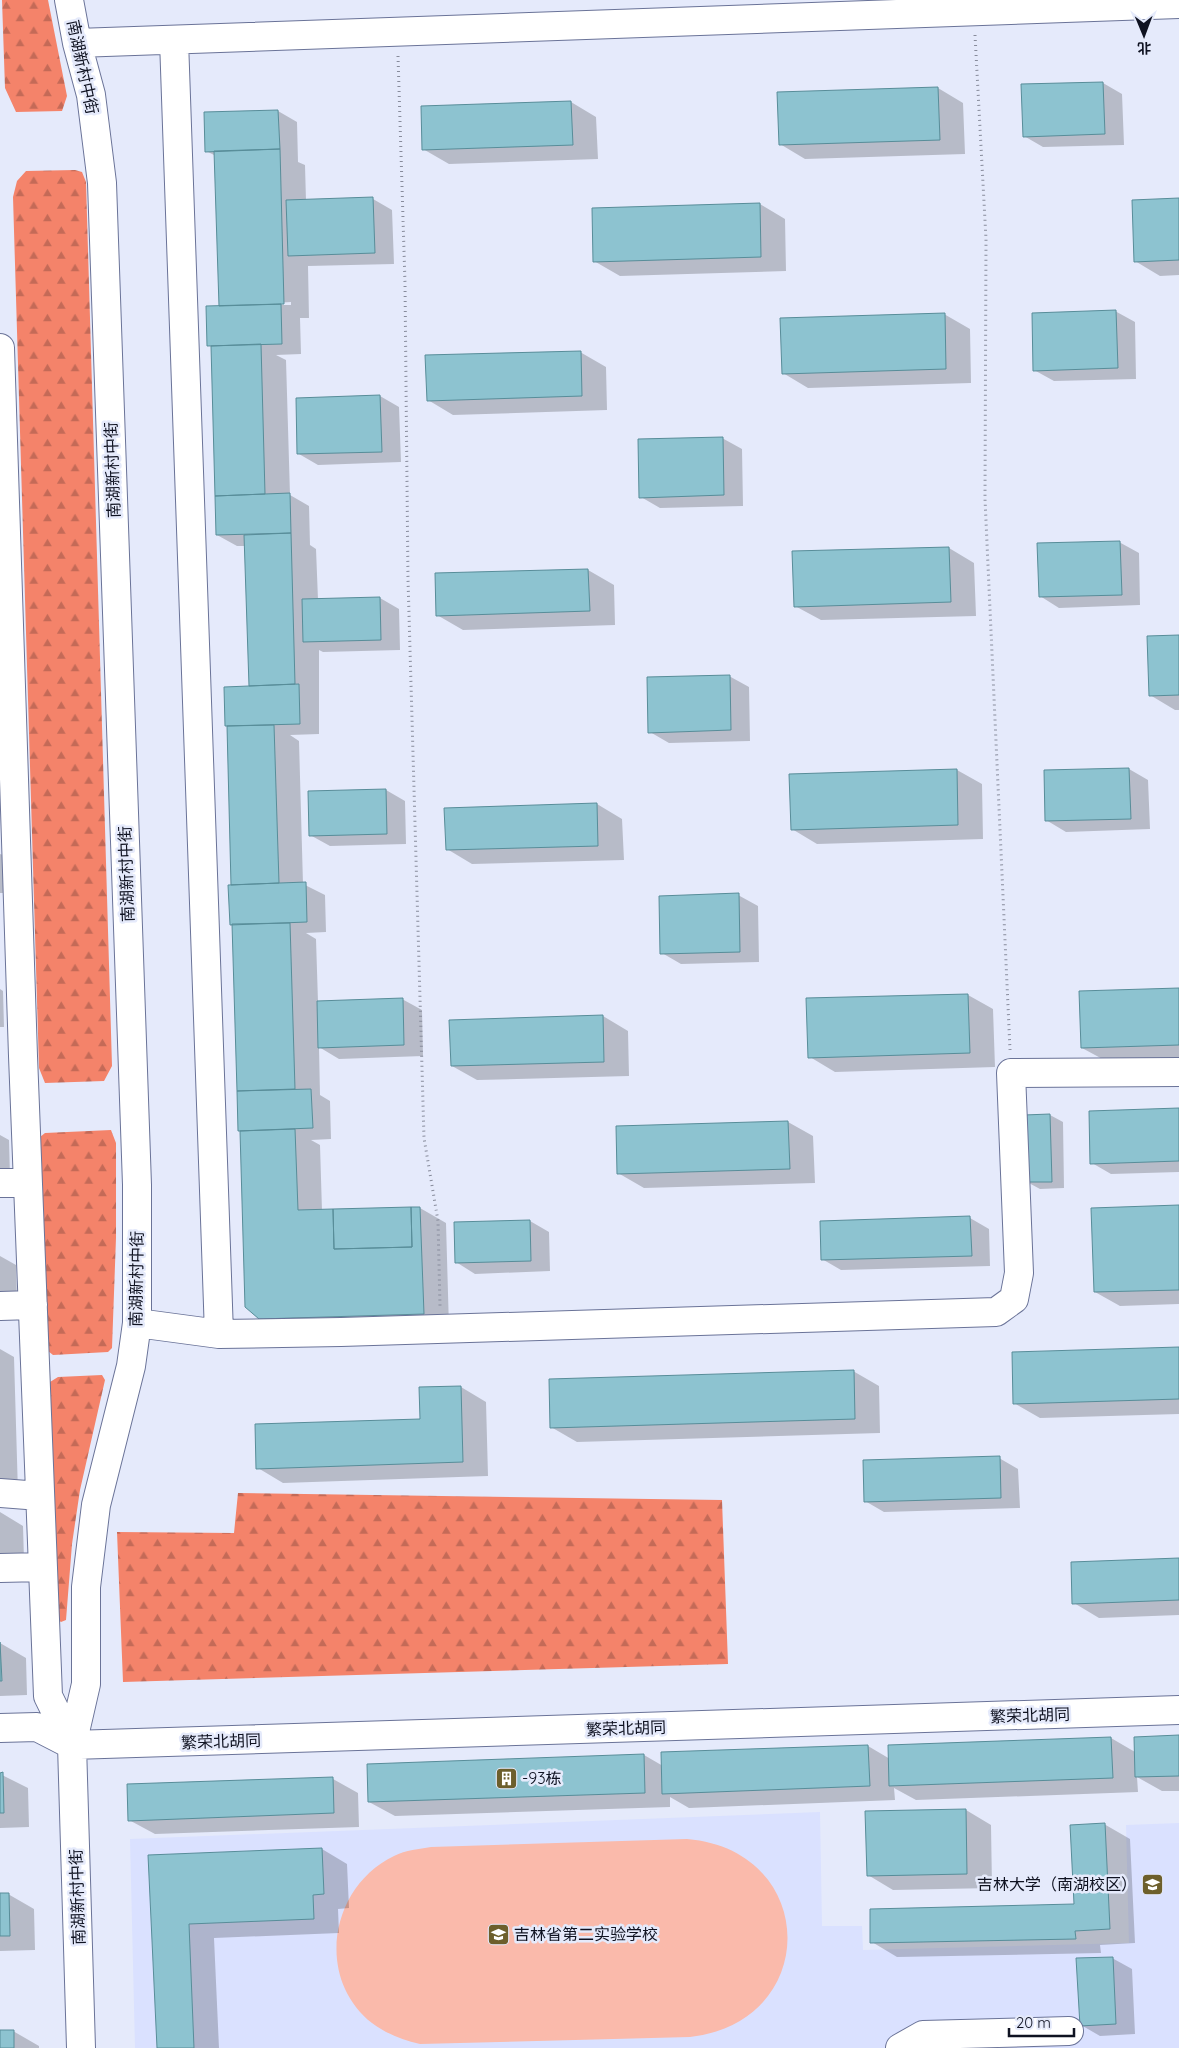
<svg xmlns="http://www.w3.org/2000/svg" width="1179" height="2048" font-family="Quicksand,'Noto Sans SC',sans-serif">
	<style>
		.built { fill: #dae1ff }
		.grass { fill: #fabaab }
		.forest { fill: url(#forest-firs) }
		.shadow { fill: #0003; fill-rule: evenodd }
		.building { fill: #8dc3d0; stroke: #588d99 }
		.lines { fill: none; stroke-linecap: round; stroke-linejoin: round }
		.minor-casing { stroke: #6a7398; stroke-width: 30 }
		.path { stroke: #878b9b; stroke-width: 3; stroke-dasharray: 1 4; stroke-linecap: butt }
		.minor { stroke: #fff; stroke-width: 28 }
		.labels { text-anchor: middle; stroke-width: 5; stroke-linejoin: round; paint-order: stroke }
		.street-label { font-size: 16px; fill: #0f1221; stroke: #e5eafb }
		.poi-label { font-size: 16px; fill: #0f1221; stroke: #e5eafb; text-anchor: start }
	</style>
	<defs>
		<pattern id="forest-firs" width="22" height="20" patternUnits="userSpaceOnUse" patternTransform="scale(1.25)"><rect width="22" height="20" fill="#f4836a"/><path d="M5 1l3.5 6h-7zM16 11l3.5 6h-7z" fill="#c46a57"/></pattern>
	</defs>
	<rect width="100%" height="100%" fill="#e5eafb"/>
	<!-- built -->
	<path class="built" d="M 820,1812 L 822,1926 L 862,1926 L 863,1950 L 1129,1943 L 1126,1825 L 1179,1823 L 1179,2048 L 135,2048 L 130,1839 Z"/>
	<!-- grass -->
	<path class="grass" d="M 687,1839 C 819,1850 822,2022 690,2037 L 420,2044 C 402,2040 387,2034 372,2023 C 314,1977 331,1886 394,1856 C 406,1850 419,1849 431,1847 Z"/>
	<!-- forest -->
	<path class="forest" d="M 2,0 L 48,0 L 67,96 L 62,111 L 16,112 L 5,88 Z
		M 75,170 L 82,172 L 86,182 L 112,1066 L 104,1081 L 45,1083 L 39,1068 L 13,197 L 17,181 L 26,171 Z
		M 111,1130 L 116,1143 L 116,1238 L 112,1348 L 108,1352 L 53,1355 L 48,1351 L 40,1137 L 45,1133 Z
		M 102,1375 L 105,1380 L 80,1490 L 72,1544 L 66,1620 L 61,1622 L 57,1619 L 50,1382 L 58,1377 Z
		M 238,1493 L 722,1500 L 728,1664 L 123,1682 L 117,1532 L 234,1533 Z"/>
	<!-- shadow -->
	<path class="shadow" d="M 1103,83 L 1122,94 L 1124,145 L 1043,147 L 1024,136 L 1022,86 Z
		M 938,88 L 963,103 L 965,154 L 805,159 L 780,144 Z
		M 571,102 L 596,117 L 598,159 L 449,164 L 423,149 Z
		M 278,111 L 297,122 L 298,162 L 305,165 L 306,201 L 373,199 L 392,210 L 394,264 L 308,266 L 309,318 L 300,318 L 301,354 L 276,355 L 286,360 L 290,495 L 309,506 L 310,545 L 316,549 L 318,600 L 380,598 L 399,609 L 400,650 L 323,652 L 319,650 L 319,734 L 290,735 L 299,741 L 303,884 L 325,895 L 326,932 L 306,933 L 316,939 L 318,1002 L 402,999 L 422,1010 L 423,1056 L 339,1059 L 319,1047 L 320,1095 L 330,1101 L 331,1139 L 311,1140 L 320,1145 L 322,1211 L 420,1208 L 446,1223 L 449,1328 L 285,1333 L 259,1318 L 241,1132 L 239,1130 L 227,726 L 254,687 L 250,685 L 246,546 L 237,546 L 217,535 L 212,347 L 209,345 L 220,307 L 216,156 L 206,151 L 205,113 ZM 291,302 L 291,305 L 281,305 L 276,303 Z
		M 1179,200 L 1179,275 L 1160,276 L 1135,261 Z
		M 760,204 L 785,219 L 786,271 L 620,276 L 594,261 Z
		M 1115,311 L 1135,322 L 1136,379 L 1054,381 L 1034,370 Z
		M 944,314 L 970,329 L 971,383 L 808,388 L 783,373 Z
		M 580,352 L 606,367 L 607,410 L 453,415 L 428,400 Z
		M 380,396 L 399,407 L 401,462 L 318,465 L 299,454 Z
		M 722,438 L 742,449 L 743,506 L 660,508 L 641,497 Z
		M 1119,542 L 1139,553 L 1140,605 L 1059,608 L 1040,596 Z
		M 949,548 L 974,563 L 976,616 L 821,620 L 795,606 Z
		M 588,570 L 614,585 L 615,625 L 463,630 L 437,615 L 436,575 Z
		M 1179,636 L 1179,710 L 1175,710 L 1150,695 Z
		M 729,676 L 749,687 L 750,741 L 669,743 L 650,732 Z
		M 1129,769 L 1148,780 L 1150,829 L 1066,832 L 1046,820 L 1045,771 Z
		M 957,770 L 982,784 L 983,839 L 817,844 L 792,829 Z
		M 386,790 L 405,801 L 406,844 L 330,846 L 310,835 Z
		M 597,804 L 622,819 L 624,860 L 472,864 L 447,849 Z
		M 0,854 L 3,855 L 4,893 L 0,893 Z
		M 738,895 L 758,906 L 759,962 L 681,964 L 662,953 Z
		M 0,989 L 3,991 L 4,1027 L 0,1027 Z
		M 1179,989 L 1179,1060 L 1108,1062 L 1082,1048 Z
		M 968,995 L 993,1009 L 995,1067 L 835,1072 L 810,1057 L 808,999 Z
		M 603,1016 L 628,1031 L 629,1076 L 477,1080 L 452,1066 Z
		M 1179,1109 L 1179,1172 L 1111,1174 L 1092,1163 Z
		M 1050,1115 L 1063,1122 L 1064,1188 L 1040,1189 L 1027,1182 Z
		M 788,1122 L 813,1136 L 815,1183 L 644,1188 L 618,1173 L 617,1127 Z
		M 0,1135 L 9,1140 L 10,1177 L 0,1177 Z
		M 1179,1206 L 1179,1304 L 1120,1306 L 1095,1292 Z
		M 970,1218 L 989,1229 L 990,1266 L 841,1270 L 822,1259 L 821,1222 Z
		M 530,1221 L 549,1232 L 550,1271 L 475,1274 L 456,1262 Z
		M 0,1256 L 16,1265 L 17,1302 L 0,1303 Z
		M 1179,1348 L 1179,1414 L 1040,1418 L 1014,1403 Z
		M 0,1349 L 14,1357 L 18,1493 L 0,1493 Z
		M 853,1371 L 879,1386 L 880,1433 L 577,1442 L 551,1427 Z
		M 461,1387 L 486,1402 L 488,1476 L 283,1483 L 258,1468 L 421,1420 Z
		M 999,1458 L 1018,1469 L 1020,1508 L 884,1512 L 865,1501 Z
		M 0,1512 L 23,1526 L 24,1560 L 0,1561 Z
		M 1179,1560 L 1179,1615 L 1099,1618 L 1074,1603 Z
		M 0,1643 L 26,1658 L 27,1695 L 0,1696 Z
		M 1179,1736 L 1179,1791 L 1162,1791 L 1137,1777 L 1138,1792 L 916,1800 L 894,1788 L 895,1800 L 689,1808 L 670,1797 L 670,1807 L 395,1816 L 369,1802 L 644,1755 L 663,1766 L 662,1753 L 868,1746 L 890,1759 L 1111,1738 L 1135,1752 Z
		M 0,1774 L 28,1788 L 29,1827 L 0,1828 Z
		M 333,1779 L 358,1793 L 359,1827 L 155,1834 L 129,1820 Z
		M 966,1810 L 991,1825 L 992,1888 L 893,1890 L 868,1875 Z
		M 1104,1824 L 1130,1839 L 1135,1943 L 1100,1945 L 1101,1953 L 897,1957 L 872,1942 L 1076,1905 Z
		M 322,1849 L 347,1864 L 349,1908 L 338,1909 L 339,1933 L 214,1938 L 219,2048 L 158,2048 L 150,1857 Z
		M 0,1894 L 8,1894 L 34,1909 L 35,1950 L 0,1951 Z
		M 1112,1958 L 1132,1969 L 1135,2034 L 1100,2036 L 1081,2025 Z
		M 13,2031 L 39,2046 L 39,2048 L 0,2048 L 0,2032 Z"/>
	<!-- building -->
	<path class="building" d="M 1103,82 L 1105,134 L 1023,137 L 1021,84 Z
		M 938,87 L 940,140 L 779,145 L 777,92 Z
		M 571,101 L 573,145 L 422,150 L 421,106 Z
		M 278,110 L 280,149 L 205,152 L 204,112 Z
		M 280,149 L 284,304 L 219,306 L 214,151 Z
		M 373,197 L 375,253 L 288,256 L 286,200 Z
		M 1179,198 L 1179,260 L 1134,262 L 1132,200 Z
		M 760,203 L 761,257 L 593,262 L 592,208 Z
		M 281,304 L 282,344 L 207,346 L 206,306 Z
		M 1116,310 L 1118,368 L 1033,371 L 1032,313 Z
		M 945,313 L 946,369 L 782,374 L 780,318 Z
		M 261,344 L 265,494 L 215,496 L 211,346 Z
		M 581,351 L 582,396 L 427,401 L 425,355 Z
		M 380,395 L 382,452 L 297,454 L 296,398 Z
		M 723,437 L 724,495 L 639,498 L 638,439 Z
		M 290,493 L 291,533 L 216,535 L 215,496 Z
		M 291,533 L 295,684 L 249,686 L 244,535 Z
		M 1120,541 L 1122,595 L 1039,597 L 1037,543 Z
		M 949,547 L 951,602 L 794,607 L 792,551 Z
		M 588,569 L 590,611 L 436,616 L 435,573 Z
		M 380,597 L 381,640 L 303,642 L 302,599 Z
		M 1179,635 L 1179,695 L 1149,696 L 1147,636 Z
		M 730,675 L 731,730 L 648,733 L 647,677 Z
		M 299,684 L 300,724 L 225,726 L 224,687 Z
		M 274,725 L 279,883 L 231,885 L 227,726 Z
		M 1129,768 L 1131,819 L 1045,821 L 1044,770 Z
		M 957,769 L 958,825 L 791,830 L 789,774 Z
		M 386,789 L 387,834 L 309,836 L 308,791 Z
		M 597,803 L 598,846 L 446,850 L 444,808 Z
		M 306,882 L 307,922 L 230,925 L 228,885 Z
		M 739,893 L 740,952 L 660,954 L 659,896 Z
		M 290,923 L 295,1089 L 237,1091 L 232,924 Z
		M 1179,988 L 1179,1045 L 1081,1048 L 1079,991 Z
		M 968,994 L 970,1053 L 808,1058 L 806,998 Z
		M 403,998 L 404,1045 L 318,1048 L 317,1001 Z
		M 603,1015 L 604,1062 L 451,1066 L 449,1020 Z
		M 311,1089 L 313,1128 L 238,1131 L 237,1091 Z
		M 1179,1108 L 1179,1161 L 1090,1164 L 1089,1111 Z
		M 1050,1114 L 1052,1182 L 1026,1182 L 1024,1115 Z
		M 788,1121 L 790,1169 L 617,1174 L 616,1126 Z
		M 295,1129 L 298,1210 L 333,1209 L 334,1249 L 412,1247 L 411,1207 L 420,1207 L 424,1314 L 259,1319 L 245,1307 L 240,1131 Z
		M 1179,1205 L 1179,1290 L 1094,1292 L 1091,1208 Z
		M 411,1207 L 412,1247 L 334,1249 L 333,1209 Z
		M 970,1216 L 972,1256 L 821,1260 L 820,1221 Z
		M 530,1220 L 531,1261 L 455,1263 L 454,1222 Z
		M 1179,1347 L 1179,1399 L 1013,1404 L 1012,1352 Z
		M 854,1370 L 855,1419 L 550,1428 L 549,1379 Z
		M 461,1386 L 463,1462 L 256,1469 L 255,1424 L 420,1419 L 419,1387 Z
		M 1000,1456 L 1001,1498 L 864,1502 L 863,1460 Z
		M 1179,1558 L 1179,1600 L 1072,1604 L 1071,1562 Z
		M 0,1642 L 2,1681 L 0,1681 Z
		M 1179,1735 L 1179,1776 L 1135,1777 L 1134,1737 Z
		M 1111,1737 L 1113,1778 L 889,1786 L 888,1745 Z
		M 868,1745 L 870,1786 L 662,1794 L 661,1752 Z
		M 644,1754 L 645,1793 L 368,1802 L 367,1764 Z
		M 3,1772 L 4,1813 L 0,1813 L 0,1773 Z
		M 333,1777 L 334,1813 L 128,1821 L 127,1784 Z
		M 966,1809 L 967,1874 L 867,1876 L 865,1811 Z
		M 1105,1823 L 1110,1929 L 1075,1931 L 1076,1939 L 870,1943 L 870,1909 L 1074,1904 L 1070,1825 Z
		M 322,1848 L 324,1894 L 313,1895 L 314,1919 L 189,1924 L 194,2048 L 157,2048 L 148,1855 Z
		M 0,1893 L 9,1893 L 10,1936 L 0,1936 Z
		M 1113,1957 L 1116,2024 L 1080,2026 L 1076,1958 Z
		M 0,2030 L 14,2030 L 14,2048 L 0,2048 Z"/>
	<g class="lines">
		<defs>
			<path id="minor" d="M 69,0 L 77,43 L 91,95 L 102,183 L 137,1185 L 137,1323 L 131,1366 L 96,1505 L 86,1587 L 86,1684 L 72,1745 L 81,2048
				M 174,40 L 219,1334
				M 77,43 L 1179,4
				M 0,348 L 23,1056 L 48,1696 L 72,1745
				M 0,1183 L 28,1183
				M 0,1306 L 33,1305
				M 137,1323 L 219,1334 L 341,1332 L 996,1312 L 1014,1299 L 1019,1273 L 1011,1073 L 1179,1072
				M 0,1493 L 40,1496
				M 0,1568 L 43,1567
				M 0,1728 L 37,1727 L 72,1745 L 1179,1710
				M 900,2048 L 923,2035 L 1069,2031"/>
		</defs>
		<!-- minor casing -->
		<use href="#minor" class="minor-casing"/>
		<!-- path -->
		<path class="path" d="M 975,35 L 986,239 L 985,499 L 1010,1050
			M 398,56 L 405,283 L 408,579 L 424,1138 L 438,1221 L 440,1306"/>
		<!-- minor -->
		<use href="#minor" class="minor"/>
	</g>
	<!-- icons -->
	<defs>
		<symbol id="building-square" viewBox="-11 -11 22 22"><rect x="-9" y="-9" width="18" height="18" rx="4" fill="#6d5f2c" stroke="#e5eafb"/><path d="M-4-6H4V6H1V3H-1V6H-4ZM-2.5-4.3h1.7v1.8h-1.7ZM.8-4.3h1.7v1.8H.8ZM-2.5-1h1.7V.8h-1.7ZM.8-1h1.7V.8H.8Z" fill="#fff"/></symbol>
		<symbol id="university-square" viewBox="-11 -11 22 22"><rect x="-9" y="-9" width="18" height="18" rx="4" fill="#6d5f2c" stroke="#e5eafb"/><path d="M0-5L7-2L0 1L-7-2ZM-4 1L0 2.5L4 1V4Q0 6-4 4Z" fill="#fff"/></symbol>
		<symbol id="school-square" viewBox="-11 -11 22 22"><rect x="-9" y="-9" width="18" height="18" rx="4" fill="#6d5f2c" stroke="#e5eafb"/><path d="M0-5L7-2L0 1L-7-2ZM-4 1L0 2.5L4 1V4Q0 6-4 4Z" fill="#fff"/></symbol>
	</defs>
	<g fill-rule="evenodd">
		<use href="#building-square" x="494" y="1766" width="25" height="25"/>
		<use href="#university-square" x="1140" y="1872" width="25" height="25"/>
		<use href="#school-square" x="486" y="1922" width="25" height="25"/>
	</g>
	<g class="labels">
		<!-- street labels -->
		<g class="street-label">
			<text transform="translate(83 67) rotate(78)" y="6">南湖新村中街</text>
			<text transform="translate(112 470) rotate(-92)" y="6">南湖新村中街</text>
			<text transform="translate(126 874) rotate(-92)" y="6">南湖新村中街</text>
			<text transform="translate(136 1279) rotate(-89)" y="6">南湖新村中街</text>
			<text transform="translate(1030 1715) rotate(-2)" y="6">繁荣北胡同</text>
			<text transform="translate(626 1728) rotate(-2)" y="6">繁荣北胡同</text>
			<text transform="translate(221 1741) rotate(-2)" y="6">繁荣北胡同</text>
			<text transform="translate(77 1897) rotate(-92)" y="6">南湖新村中街</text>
		</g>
		<!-- poi labels -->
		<g class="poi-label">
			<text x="522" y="1784">-93栋</text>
			<text x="1137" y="1890" text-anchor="end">吉林大学（南湖校区）</text>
			<text x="514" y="1940">吉林省第二实验学校</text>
		</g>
	</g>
	<!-- north arrow -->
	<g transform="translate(1144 35) rotate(179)" stroke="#e5eafb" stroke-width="4" paint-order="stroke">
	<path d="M0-4L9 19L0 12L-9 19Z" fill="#0f1221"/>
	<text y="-8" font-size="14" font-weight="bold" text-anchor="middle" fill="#0f1221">北</text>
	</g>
	<!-- scale -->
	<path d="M1009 2028v8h65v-8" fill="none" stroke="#0f1221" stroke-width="2.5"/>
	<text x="1016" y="2028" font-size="15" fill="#0f1221" stroke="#e5eafb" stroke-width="4" paint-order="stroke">20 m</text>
</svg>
